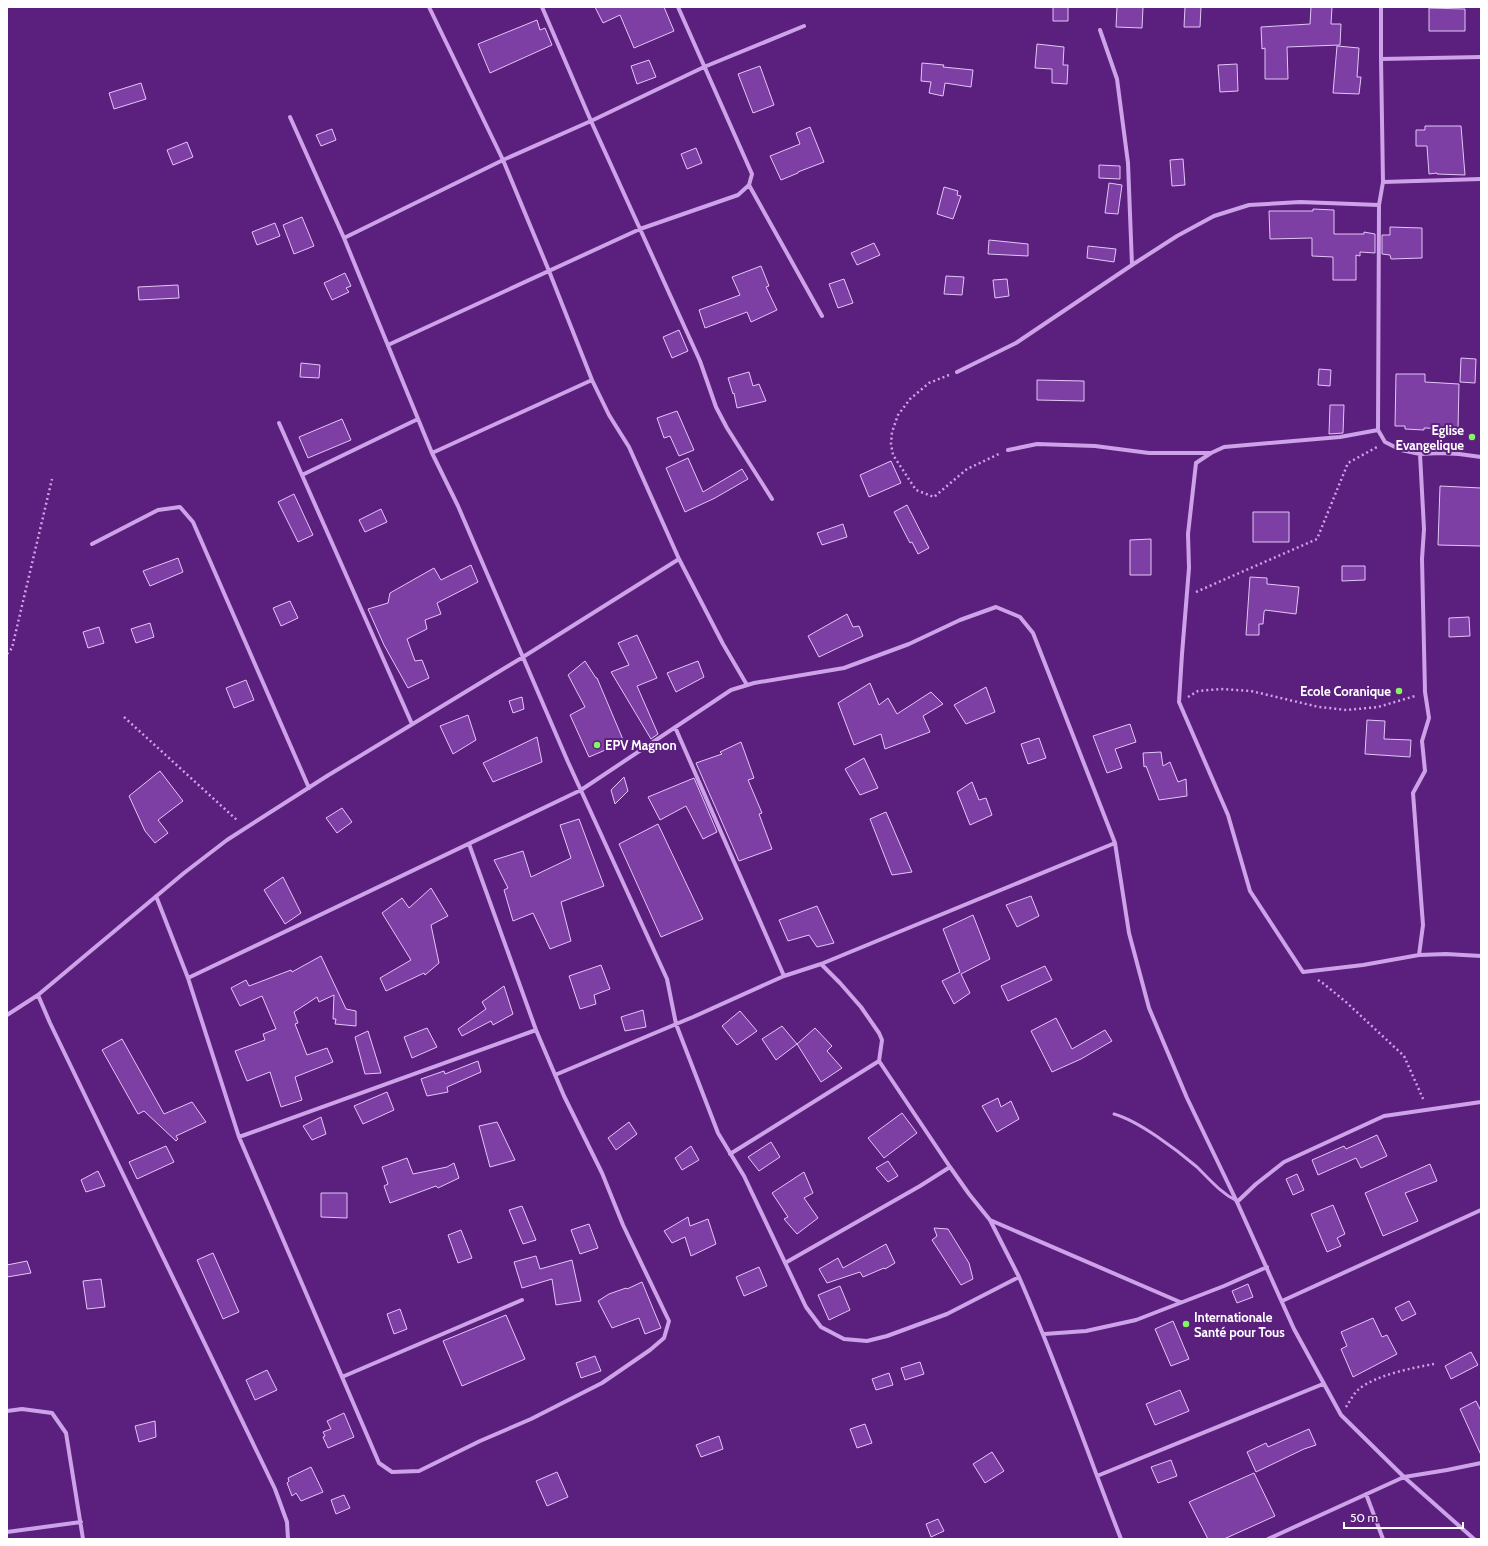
<svg xmlns="http://www.w3.org/2000/svg" width="1488" height="1546" font-family="Cabin,sans-serif">
	<style>
		.building { fill: #7d3fa4; stroke: #e3c6f6 }
		.lines { fill: none; stroke-linecap: round; stroke-linejoin: round }
		.path { stroke: #cda2e8; stroke-width: 2.5; stroke-dasharray: 2 3; stroke-linecap: butt }
		.service { stroke: #cda2e8; stroke-width: 3 }
		.minor { stroke: #cda2e8; stroke-width: 4 }
		.poi-dot { fill: #83f662; stroke: #5b1f7e; stroke-width: 1.5 }
		.labels { text-anchor: middle; stroke-width: 4; stroke-linejoin: round; paint-order: stroke }
		.poi-label { font-size: 13px; font-weight: bold; fill: #fff; stroke: #5b1f7e; text-anchor: end }
	</style>
	<rect width="100%" height="100%" fill="#5b1f7e"/>
	<!-- building -->
	<path class="building" d="M 595,7 L 664,7 L 674,31 L 634,48 L 620,15 L 603,23 Z
		M 1053,7 L 1068,7 L 1068,21 L 1053,21 Z
		M 1117,7 L 1143,7 L 1142,28 L 1116,27 Z
		M 1185,7 L 1201,7 L 1200,27 L 1184,27 Z
		M 1311,7 L 1332,7 L 1331,24 L 1341,24 L 1340,45 L 1287,47 L 1288,79 L 1265,79 L 1265,48 L 1262,49 L 1261,27 L 1310,24 Z
		M 1429,8 L 1465,9 L 1465,31 L 1429,31 Z
		M 537,20 L 540,30 L 545,28 L 552,45 L 490,73 L 478,44 Z
		M 1037,44 L 1064,47 L 1063,65 L 1068,65 L 1067,84 L 1052,83 L 1052,69 L 1035,68 Z
		M 1337,46 L 1359,48 L 1357,77 L 1361,77 L 1359,94 L 1333,93 Z
		M 649,60 L 656,77 L 637,84 L 631,66 Z
		M 922,63 L 944,65 L 943,67 L 973,70 L 971,87 L 945,83 L 943,96 L 929,93 L 931,82 L 921,81 Z
		M 1237,64 L 1238,91 L 1220,92 L 1218,65 Z
		M 760,66 L 774,105 L 753,113 L 738,74 Z
		M 141,83 L 146,99 L 114,109 L 109,93 Z
		M 1425,126 L 1461,126 L 1465,175 L 1437,174 L 1437,173 L 1429,174 L 1427,146 L 1416,146 L 1416,130 L 1425,130 Z
		M 810,127 L 824,162 L 798,172 L 798,173 L 781,180 L 770,156 L 800,144 L 796,133 Z
		M 332,129 L 336,140 L 321,146 L 316,135 Z
		M 187,142 L 193,157 L 173,165 L 167,150 Z
		M 696,148 L 702,163 L 687,169 L 681,154 Z
		M 1183,159 L 1185,185 L 1172,186 L 1170,160 Z
		M 1099,165 L 1120,166 L 1120,179 L 1099,178 Z
		M 1109,183 L 1122,185 L 1118,214 L 1105,213 Z
		M 944,187 L 958,191 L 957,195 L 961,196 L 953,219 L 937,214 Z
		M 1313,209 L 1334,210 L 1334,234 L 1364,234 L 1364,232 L 1375,234 L 1375,253 L 1360,252 L 1360,256 L 1356,255 L 1356,280 L 1333,280 L 1333,257 L 1312,256 L 1312,238 L 1270,239 L 1269,211 L 1313,211 Z
		M 302,217 L 314,246 L 294,254 L 283,225 Z
		M 275,223 L 280,236 L 257,245 L 252,232 Z
		M 1390,227 L 1422,228 L 1422,258 L 1391,259 L 1390,255 L 1382,254 L 1382,235 L 1390,235 Z
		M 989,240 L 1028,244 L 1028,256 L 988,254 Z
		M 874,243 L 880,255 L 857,265 L 851,253 Z
		M 1088,246 L 1116,249 L 1114,262 L 1087,258 Z
		M 761,266 L 769,286 L 766,287 L 777,310 L 751,322 L 747,312 L 705,328 L 699,310 L 740,295 L 732,277 Z
		M 345,273 L 351,286 L 346,288 L 349,292 L 332,300 L 324,283 Z
		M 946,276 L 964,277 L 962,295 L 944,294 Z
		M 844,279 L 853,303 L 838,308 L 829,284 Z
		M 1007,279 L 1009,296 L 995,298 L 993,280 Z
		M 178,285 L 179,298 L 139,300 L 138,287 Z
		M 679,330 L 688,351 L 672,358 L 663,337 Z
		M 1461,358 L 1476,359 L 1475,383 L 1460,382 Z
		M 301,363 L 320,365 L 319,378 L 300,377 Z
		M 1319,369 L 1331,370 L 1330,386 L 1318,385 Z
		M 749,372 L 753,386 L 759,384 L 766,401 L 737,408 L 734,393 L 733,394 L 728,378 Z
		M 1396,374 L 1425,374 L 1425,382 L 1459,384 L 1458,429 L 1424,428 L 1424,430 L 1405,429 L 1405,426 L 1395,426 Z
		M 1037,380 L 1084,381 L 1084,401 L 1037,400 Z
		M 1330,405 L 1344,405 L 1343,433 L 1329,434 Z
		M 677,411 L 694,450 L 679,456 L 670,436 L 664,438 L 657,418 Z
		M 342,419 L 351,440 L 308,458 L 299,437 Z
		M 688,458 L 703,492 L 742,469 L 748,479 L 715,498 L 685,512 L 666,468 Z
		M 891,461 L 901,483 L 869,497 L 860,475 Z
		M 1440,486 L 1481,488 L 1481,546 L 1438,545 Z
		M 294,494 L 313,535 L 298,542 L 278,502 Z
		M 907,505 L 929,548 L 918,554 L 912,542 L 910,543 L 894,512 Z
		M 381,509 L 387,522 L 365,532 L 359,520 Z
		M 1253,512 L 1289,512 L 1289,542 L 1253,542 Z
		M 843,524 L 847,537 L 822,545 L 817,533 Z
		M 1151,539 L 1151,575 L 1130,575 L 1130,540 Z
		M 178,558 L 183,572 L 150,586 L 143,571 Z
		M 471,565 L 478,582 L 437,603 L 441,614 L 425,620 L 427,629 L 407,639 L 415,661 L 422,660 L 429,678 L 408,688 L 384,645 L 368,609 L 388,603 L 390,593 L 434,568 L 441,580 Z
		M 1342,566 L 1365,566 L 1365,580 L 1342,581 Z
		M 1250,577 L 1267,578 L 1267,584 L 1299,587 L 1296,614 L 1265,610 L 1264,612 L 1263,624 L 1259,624 L 1259,635 L 1246,635 Z
		M 290,601 L 298,618 L 281,626 L 273,608 Z
		M 847,614 L 853,627 L 859,626 L 863,636 L 819,657 L 808,636 Z
		M 1469,617 L 1470,636 L 1449,637 L 1449,618 Z
		M 150,623 L 154,637 L 136,643 L 131,629 Z
		M 99,627 L 104,643 L 88,648 L 83,632 Z
		M 637,635 L 657,678 L 637,686 L 658,734 L 651,739 L 611,672 L 629,665 L 618,643 Z
		M 585,661 L 596,678 L 597,678 L 624,742 L 589,757 L 570,715 L 585,707 L 568,675 Z
		M 698,661 L 704,677 L 676,692 L 667,673 Z
		M 246,680 L 254,700 L 234,708 L 226,688 Z
		M 870,683 L 879,705 L 888,698 L 897,714 L 931,692 L 943,704 L 923,716 L 930,732 L 885,749 L 881,734 L 854,745 L 838,703 Z
		M 986,687 L 995,712 L 966,724 L 954,705 Z
		M 522,697 L 524,709 L 513,713 L 509,701 Z
		M 468,715 L 476,740 L 453,754 L 440,726 Z
		M 1367,720 L 1385,721 L 1384,739 L 1411,740 L 1410,757 L 1365,754 Z
		M 1130,724 L 1136,742 L 1115,749 L 1122,768 L 1107,773 L 1093,736 Z
		M 537,737 L 542,762 L 493,782 L 483,763 Z
		M 1039,738 L 1046,758 L 1028,764 L 1021,744 Z
		M 741,742 L 754,778 L 748,780 L 762,813 L 759,814 L 772,849 L 739,861 L 696,763 L 722,754 L 720,752 Z
		M 1161,752 L 1163,766 L 1170,762 L 1178,782 L 1186,779 L 1187,796 L 1159,800 L 1146,766 L 1144,767 L 1143,753 Z
		M 864,758 L 878,788 L 860,795 L 845,769 Z
		M 160,771 L 183,801 L 158,820 L 168,833 L 155,843 L 145,831 L 129,796 Z
		M 624,777 L 628,791 L 615,804 L 611,790 Z
		M 694,778 L 717,832 L 703,839 L 686,806 L 660,820 L 648,797 Z
		M 972,782 L 979,800 L 986,798 L 992,815 L 970,825 L 957,792 Z
		M 342,808 L 352,822 L 337,833 L 326,818 Z
		M 886,812 L 912,872 L 892,875 L 870,819 Z
		M 579,819 L 604,886 L 561,902 L 571,941 L 550,949 L 533,913 L 513,921 L 504,890 L 508,888 L 494,860 L 523,851 L 531,877 L 571,858 L 560,825 Z
		M 658,824 L 703,919 L 661,937 L 619,844 Z
		M 283,877 L 301,913 L 285,924 L 264,890 Z
		M 431,888 L 448,916 L 431,925 L 439,963 L 425,975 L 424,973 L 386,991 L 380,978 L 411,960 L 382,913 L 402,898 L 409,908 Z
		M 1031,896 L 1039,916 L 1017,927 L 1006,905 Z
		M 817,906 L 834,943 L 817,947 L 809,935 L 788,941 L 779,920 Z
		M 973,915 L 990,959 L 961,974 L 970,993 L 954,1004 L 942,981 L 960,972 L 943,929 Z
		M 321,956 L 346,1009 L 356,1011 L 356,1026 L 335,1024 L 336,1019 L 333,1019 L 334,995 L 319,1002 L 317,997 L 294,1012 L 298,1023 L 295,1024 L 307,1055 L 327,1048 L 333,1062 L 295,1077 L 302,1100 L 281,1107 L 270,1072 L 247,1081 L 235,1051 L 265,1040 L 263,1034 L 276,1029 L 262,996 L 240,1006 L 231,988 L 246,980 L 249,986 L 291,970 L 292,972 Z
		M 601,965 L 610,989 L 594,995 L 596,1004 L 580,1009 L 569,976 Z
		M 1045,966 L 1052,980 L 1008,1001 L 1001,986 Z
		M 504,986 L 513,1014 L 493,1025 L 491,1021 L 462,1036 L 458,1029 L 486,1009 L 482,1002 Z
		M 643,1010 L 646,1027 L 625,1031 L 621,1017 Z
		M 740,1011 L 757,1031 L 737,1045 L 722,1026 Z
		M 1056,1018 L 1072,1049 L 1105,1030 L 1112,1041 L 1081,1059 L 1052,1072 L 1031,1031 Z
		M 782,1026 L 797,1044 L 776,1060 L 762,1039 Z
		M 427,1028 L 437,1047 L 412,1058 L 404,1037 Z
		M 815,1028 L 832,1046 L 827,1051 L 842,1068 L 821,1082 L 797,1044 Z
		M 368,1031 L 381,1073 L 365,1074 L 355,1037 Z
		M 122,1039 L 164,1114 L 192,1102 L 206,1122 L 176,1136 L 178,1139 L 176,1141 L 144,1111 L 138,1114 L 102,1050 Z
		M 478,1061 L 481,1072 L 447,1087 L 448,1092 L 427,1096 L 421,1079 L 444,1071 L 445,1074 Z
		M 387,1092 L 394,1110 L 363,1124 L 354,1106 Z
		M 998,1098 L 1001,1107 L 1011,1101 L 1019,1119 L 997,1132 L 982,1106 Z
		M 902,1113 L 917,1133 L 884,1158 L 868,1138 Z
		M 321,1117 L 326,1134 L 312,1140 L 303,1126 Z
		M 497,1122 L 515,1160 L 490,1167 L 479,1126 Z
		M 629,1122 L 637,1134 L 616,1150 L 608,1138 Z
		M 1377,1135 L 1387,1156 L 1361,1168 L 1356,1158 L 1318,1175 L 1312,1160 L 1344,1146 L 1346,1149 Z
		M 771,1142 L 780,1157 L 759,1171 L 748,1157 Z
		M 166,1146 L 174,1162 L 137,1179 L 129,1162 Z
		M 691,1146 L 699,1160 L 682,1170 L 675,1158 Z
		M 407,1158 L 413,1174 L 447,1167 L 454,1163 L 459,1178 L 438,1188 L 436,1186 L 390,1203 L 384,1186 L 388,1184 L 382,1167 Z
		M 888,1161 L 898,1176 L 888,1182 L 876,1168 Z
		M 1430,1164 L 1437,1181 L 1405,1193 L 1418,1221 L 1383,1236 L 1365,1193 Z
		M 98,1171 L 105,1186 L 86,1192 L 81,1180 Z
		M 804,1172 L 813,1193 L 804,1198 L 818,1218 L 797,1234 L 784,1219 L 788,1217 L 772,1193 Z
		M 1297,1174 L 1304,1190 L 1293,1195 L 1286,1179 Z
		M 321,1193 L 347,1193 L 347,1218 L 321,1217 Z
		M 1333,1205 L 1345,1234 L 1337,1238 L 1341,1246 L 1327,1252 L 1311,1214 Z
		M 522,1206 L 536,1240 L 523,1244 L 509,1210 Z
		M 688,1217 L 690,1226 L 708,1219 L 716,1244 L 691,1256 L 685,1237 L 672,1243 L 664,1231 Z
		M 589,1224 L 598,1248 L 580,1254 L 571,1230 Z
		M 934,1228 L 948,1229 L 969,1263 L 973,1279 L 961,1285 L 932,1240 L 937,1236 Z
		M 461,1230 L 472,1258 L 458,1263 L 448,1235 Z
		M 886,1244 L 895,1263 L 885,1269 L 884,1268 L 863,1277 L 860,1272 L 827,1283 L 819,1269 L 838,1258 L 843,1268 Z
		M 213,1253 L 239,1312 L 223,1319 L 197,1260 Z
		M 536,1256 L 540,1269 L 572,1260 L 581,1301 L 556,1305 L 552,1279 L 522,1288 L 514,1262 Z
		M 27,1261 L 31,1273 L 7,1277 L 7,1265 Z
		M 759,1267 L 767,1286 L 744,1296 L 736,1277 Z
		M 101,1279 L 105,1307 L 87,1309 L 83,1281 Z
		M 642,1282 L 661,1328 L 645,1334 L 639,1318 L 612,1328 L 598,1301 L 609,1294 L 626,1288 L 627,1289 Z
		M 1248,1284 L 1253,1297 L 1237,1303 L 1232,1291 Z
		M 840,1286 L 850,1310 L 829,1320 L 818,1295 Z
		M 1409,1301 L 1416,1314 L 1402,1321 L 1395,1308 Z
		M 400,1309 L 407,1329 L 394,1334 L 387,1314 Z
		M 506,1315 L 525,1359 L 462,1386 L 443,1341 Z
		M 1373,1318 L 1382,1337 L 1387,1335 L 1397,1354 L 1353,1377 L 1341,1349 L 1347,1346 L 1341,1332 Z
		M 1173,1321 L 1189,1359 L 1171,1366 L 1155,1329 Z
		M 1471,1352 L 1478,1365 L 1451,1379 L 1445,1366 Z
		M 595,1356 L 601,1371 L 581,1378 L 576,1363 Z
		M 920,1362 L 924,1374 L 905,1380 L 901,1368 Z
		M 267,1370 L 277,1390 L 255,1400 L 246,1380 Z
		M 889,1373 L 893,1385 L 876,1390 L 872,1379 Z
		M 1180,1390 L 1189,1411 L 1155,1425 L 1146,1404 Z
		M 1476,1401 L 1481,1411 L 1481,1455 L 1460,1409 Z
		M 344,1413 L 354,1437 L 328,1448 L 323,1437 L 325,1436 L 323,1432 L 331,1429 L 327,1421 Z
		M 155,1421 L 156,1437 L 139,1442 L 135,1426 Z
		M 865,1424 L 872,1443 L 857,1448 L 850,1429 Z
		M 1309,1429 L 1316,1445 L 1304,1449 L 1256,1472 L 1247,1452 L 1266,1443 L 1268,1447 Z
		M 719,1436 L 723,1449 L 701,1457 L 696,1445 Z
		M 992,1452 L 1004,1471 L 985,1483 L 973,1464 Z
		M 1171,1460 L 1177,1476 L 1158,1483 L 1151,1467 Z
		M 311,1467 L 323,1492 L 301,1501 L 296,1493 L 292,1496 L 287,1483 L 289,1481 L 288,1478 Z
		M 557,1472 L 568,1497 L 547,1506 L 536,1481 Z
		M 1254,1473 L 1275,1516 L 1224,1539 L 1208,1539 L 1189,1502 Z
		M 344,1495 L 350,1508 L 336,1514 L 331,1500 Z
		M 938,1519 L 944,1531 L 931,1537 L 926,1524 Z"/>
	<g class="lines">
		<!-- path -->
		<path class="path" d="M 949,375 L 929,383 L 910,399 L 898,415 L 892,432 L 891,444 L 893,455 L 916,490 L 934,497 L 967,469 L 1001,453
			M 1196,592 L 1317,539 L 1348,463 L 1377,447
			M 7,654 L 12,648 L 52,479
			M 1188,697 L 1198,691 L 1221,689 L 1251,691 L 1319,707 L 1347,710 L 1378,707 L 1415,696
			M 124,717 L 238,821
			M 1318,980 L 1324,984 L 1346,1002 L 1404,1056 L 1424,1101
			M 1346,1407 C 1350,1401 1354,1393 1359,1389 C 1376,1375 1412,1368 1434,1364"/>
		<!-- service -->
		<path class="service" d="M 1114,1114 C 1139,1121 1177,1150 1197,1167 C 1210,1180 1221,1193 1237,1201"/>
		<!-- minor -->
		<path class="minor" d="M 429,7 L 503,160 L 549,271 L 592,380 L 432,453 L 458,506 L 568,762 L 667,979 L 676,1024 L 718,1133 L 744,1176 L 806,1307 L 821,1327 L 844,1339 L 867,1341 L 887,1336 L 947,1314 L 1019,1277 C 1057,1363 1087,1452 1121,1539
			M 542,7 L 591,121 L 700,361 L 716,407 L 727,428 L 772,499
			M 1381,7 L 1381,59 L 1383,182 L 1379,205 L 1378,430 L 1385,442 L 1401,450 L 1420,454 L 1440,453 L 1459,454 L 1481,457
			M 1100,30 L 1117,79 L 1128,163 L 1132,265
			M 1381,59 L 1481,57
			M 290,117 L 344,238 L 432,453
			M 1383,182 L 1481,179
			M 749,185 L 822,316
			M 344,238 L 503,160 L 591,121 L 704,67 L 804,26
			M 388,345 L 640,229 L 738,195 L 749,185 L 752,174 L 678,7
			M 957,372 L 1016,343 L 1132,265 L 1177,236 L 1214,216 L 1249,205 L 1300,202 L 1379,205
			M 592,380 L 609,415 L 629,447 L 679,559 L 723,644 L 747,685
			M 279,423 L 412,724
			M 1378,430 L 1340,437 L 1224,447 L 1211,453 L 1196,463 L 1188,534 L 1189,568 L 1182,654 L 1179,702 L 1228,815 L 1250,891 L 1303,972 L 1363,965 L 1419,955 L 1446,954 L 1481,956
			M 1008,450 L 1037,444 L 1095,446 L 1149,453 L 1211,453
			M 302,475 L 418,419
			M 92,544 L 158,510 L 180,507 L 193,522 L 309,788
			M 675,727 L 784,976
			M 156,896 L 188,978 L 239,1137 L 379,1463 L 392,1472 L 419,1471 L 480,1441 L 531,1419 L 602,1383 L 650,1350 L 664,1338 L 669,1321 L 623,1225 L 602,1173 L 564,1096 L 536,1030 L 469,844
			M 1419,955 L 1423,925 L 1413,793 L 1425,771 L 1422,741 L 1429,718 L 1425,692 L 1422,559 L 1424,529 L 1420,454
			M 821,964 L 840,983 L 861,1007 L 879,1033 L 882,1040 L 879,1061 L 950,1167
			M 188,978 L 581,790 L 731,690 L 754,683 L 844,668 L 909,644 L 960,620 L 996,607 L 1020,617 L 1033,633 L 1115,843 L 1129,933 L 1149,1008 L 1187,1098 L 1237,1202 L 1294,1329 L 1341,1415 L 1404,1477 L 1268,1539
			M 38,995 L 184,873 L 227,840 L 327,776 L 523,657 L 679,559
			M 7,1015 L 38,995 L 50,1023 L 275,1489 L 287,1522 L 288,1539
			M 555,1075 L 693,1017 L 784,976 L 821,964 L 1115,843
			M 239,1137 L 536,1030
			M 730,1154 L 879,1061
			M 1237,1202 L 1256,1184 L 1284,1162 L 1384,1116 L 1481,1102
			M 990,1220 L 1180,1302
			M 785,1263 L 920,1186 L 950,1167 L 969,1194 L 990,1220 L 1019,1277
			M 1282,1301 L 1481,1210
			M 1044,1334 L 1086,1331 L 1136,1320 L 1224,1286 L 1267,1267
			M 342,1377 L 522,1300
			M 7,1411 L 22,1409 L 52,1413 L 66,1433 L 83,1539
			M 1097,1476 L 1323,1384
			M 1404,1477 L 1474,1539
			M 1404,1477 L 1447,1470 L 1481,1463
			M 1366,1494 L 1383,1539
			M 7,1532 L 81,1522"/>
	</g>
	<!-- markers -->
	<g class="poi-dot">
		<circle cx="1472" cy="437" r="4"/>
		<circle cx="1399" cy="691" r="4"/>
		<circle cx="597" cy="745" r="4"/>
		<circle cx="1186" cy="1324" r="4"/>
	</g>
	<g class="labels">
		<!-- poi labels -->
		<g class="poi-label">
			<text x="1464" y="435">Eglise<tspan x="1464" dy="15">Evangelique</tspan></text>
			<text x="1391" y="696">Ecole Coranique</text>
			<text x="605" y="750" text-anchor="start">EPV Magnon</text>
			<text x="1194" y="1322" text-anchor="start">Internationale<tspan x="1194" dy="15">Santé pour Tous</tspan></text>
		</g>
	</g>
	<!-- border -->
	<rect width="1488" height="1546" fill="none" stroke="#ffffff" stroke-width="16"/>
	<!-- scale -->
	<path d="M1344 1522v6h119v-6" fill="none" stroke="#ffffff" stroke-width="2"/>
	<text x="1350" y="1522" font-size="12" fill="#ffffff" stroke="#5b1f7e" stroke-width="3" paint-order="stroke">50 m</text>
</svg>
